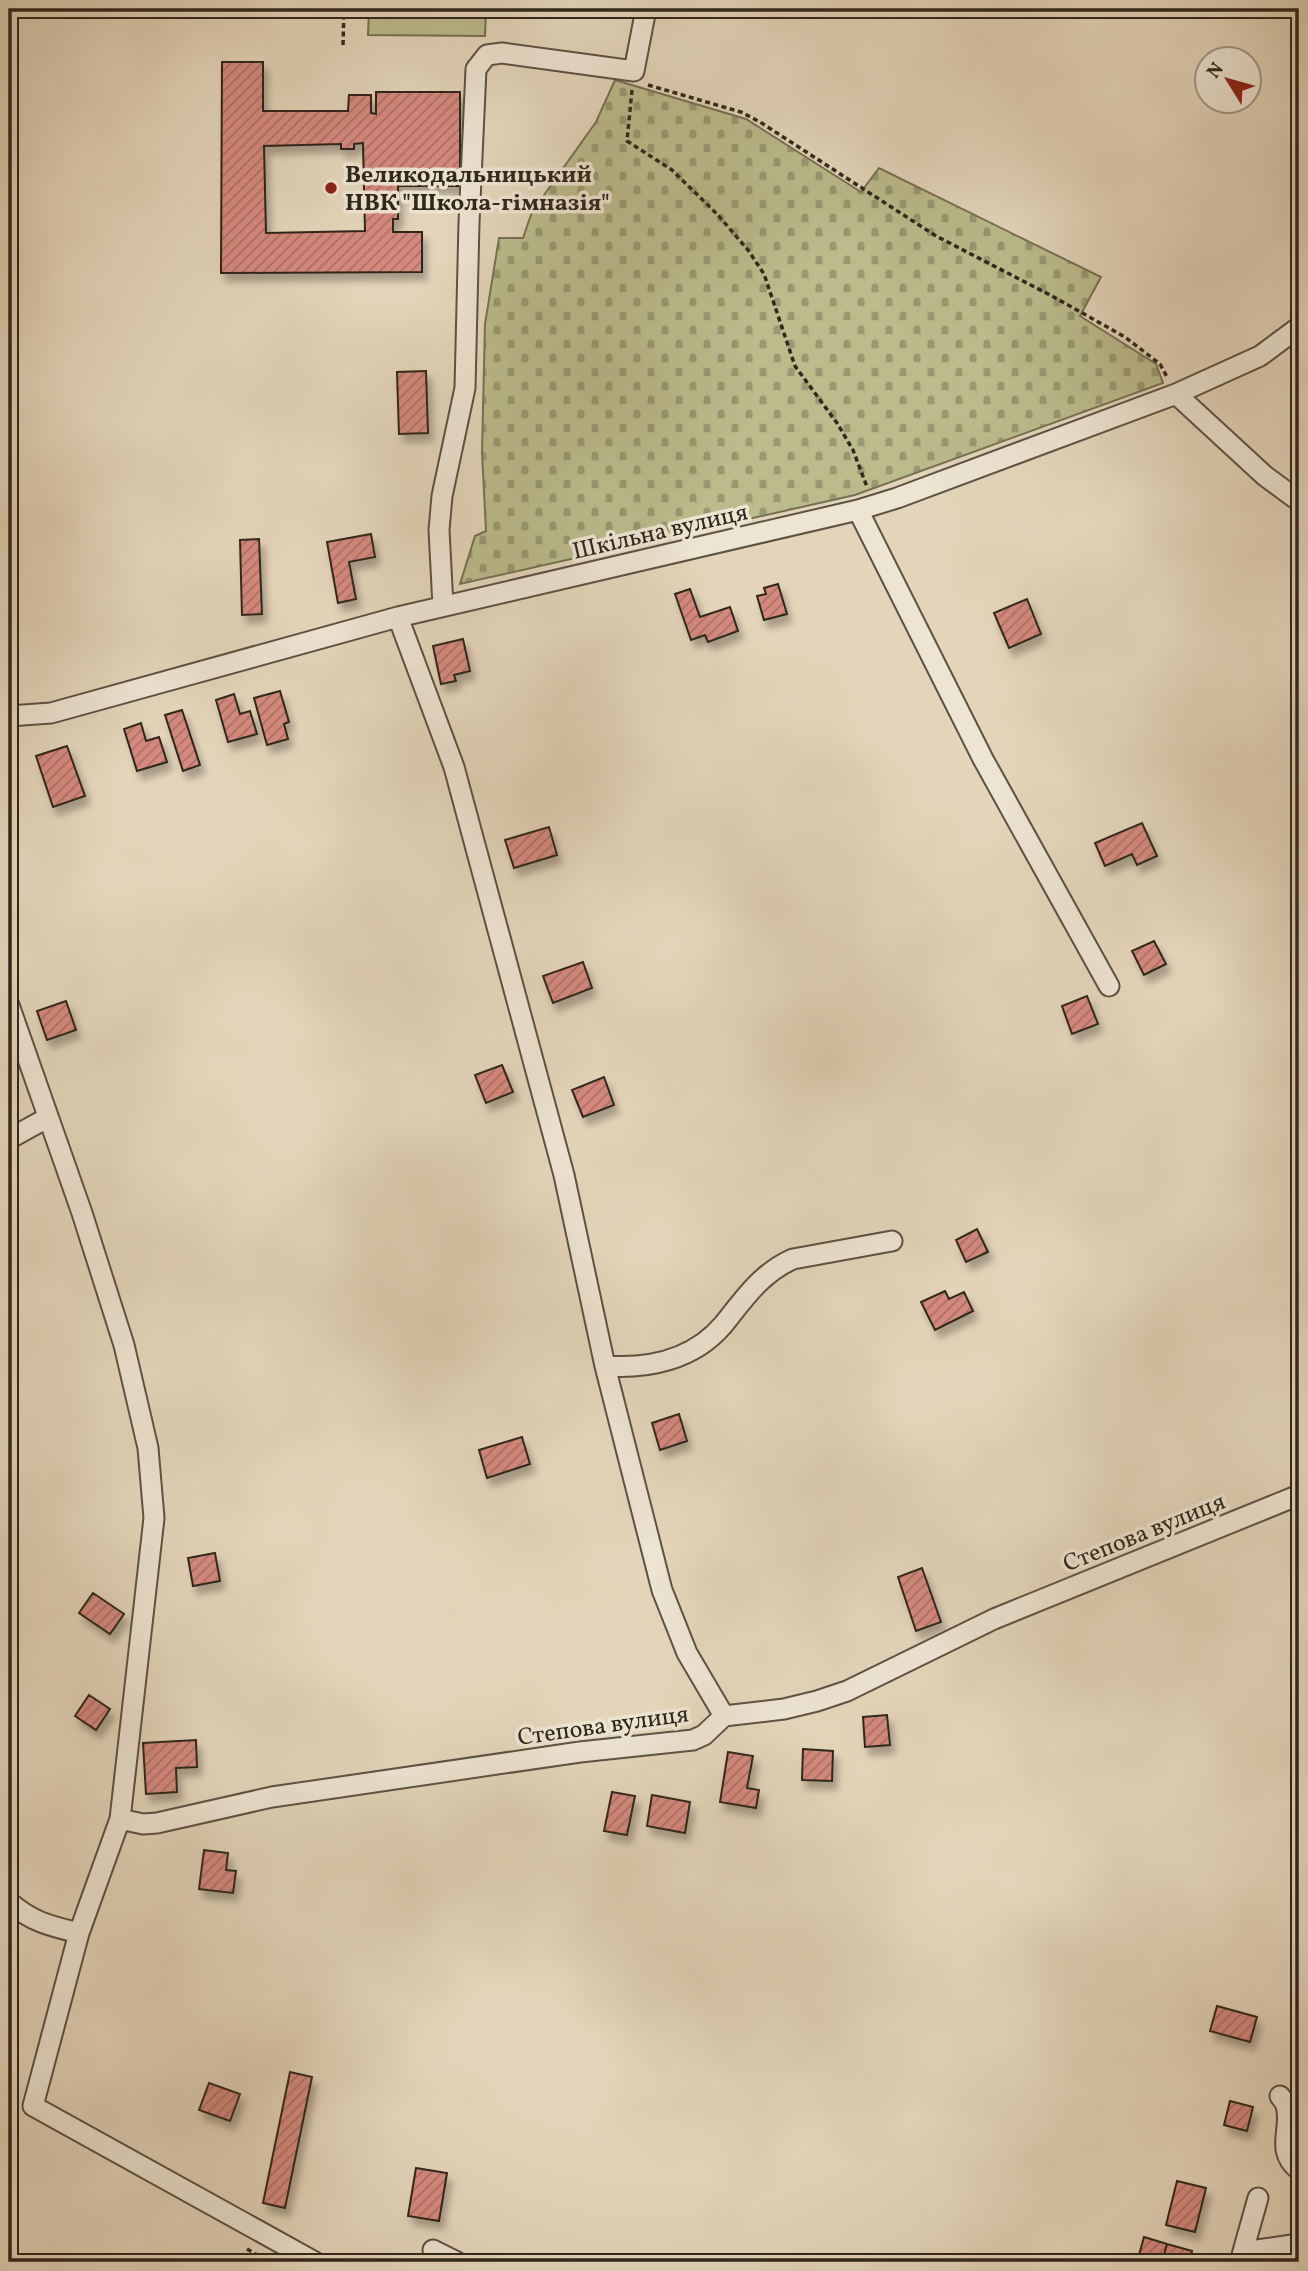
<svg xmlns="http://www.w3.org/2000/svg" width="1308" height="2271" font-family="Vollkorn,serif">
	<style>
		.green { fill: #bbbb8b; stroke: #757154; stroke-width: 2 }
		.cemetery { fill: url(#cemetery-stones); stroke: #757154; stroke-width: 2 }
		.building { fill: url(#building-hatch); stroke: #2f271c; stroke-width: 2; fill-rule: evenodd; filter: url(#shadow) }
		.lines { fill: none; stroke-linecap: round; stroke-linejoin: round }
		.minor-casing { stroke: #5c5244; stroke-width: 23 }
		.path { stroke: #2f271c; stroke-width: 3.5; stroke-dasharray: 5 3.5; stroke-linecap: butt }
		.minor { stroke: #ede4d2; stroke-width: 19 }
		.poi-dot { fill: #8f2418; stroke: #ede4d2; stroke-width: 2.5 }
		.labels { text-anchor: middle; stroke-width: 7; stroke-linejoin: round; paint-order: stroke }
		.poi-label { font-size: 24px; font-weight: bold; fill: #2f271c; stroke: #ede4d2; text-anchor: start }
		.street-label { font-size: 24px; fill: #2f271c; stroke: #ede4d2 }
	</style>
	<defs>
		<pattern id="cemetery-stones" width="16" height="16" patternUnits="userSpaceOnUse" patternTransform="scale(1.75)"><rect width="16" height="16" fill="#bbbb8b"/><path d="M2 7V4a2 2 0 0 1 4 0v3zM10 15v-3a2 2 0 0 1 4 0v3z" fill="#989871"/></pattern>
		<pattern id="building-hatch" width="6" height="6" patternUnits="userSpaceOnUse" patternTransform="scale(1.75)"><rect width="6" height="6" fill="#d5897e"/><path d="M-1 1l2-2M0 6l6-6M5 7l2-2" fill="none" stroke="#ad7066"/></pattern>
		<filter id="shadow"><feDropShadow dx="4.5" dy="8" stdDeviation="3.5" flood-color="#0004"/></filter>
	</defs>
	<rect width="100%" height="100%" fill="#e4d5ba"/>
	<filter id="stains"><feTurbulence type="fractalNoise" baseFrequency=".00286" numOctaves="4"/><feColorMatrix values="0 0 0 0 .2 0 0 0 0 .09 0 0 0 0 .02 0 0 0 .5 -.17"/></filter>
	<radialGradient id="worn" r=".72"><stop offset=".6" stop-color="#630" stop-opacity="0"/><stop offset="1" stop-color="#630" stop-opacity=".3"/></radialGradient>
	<!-- green -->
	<path class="green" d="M 369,9 L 486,9 L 485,36 L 368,35 Z"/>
	<!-- cemetery -->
	<path class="cemetery" d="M 615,80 L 746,119 L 861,192 L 879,168 L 1101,277 L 1080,316 L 1156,364 L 1163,383 L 855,495 L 460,584 L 475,536 L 486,531 L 482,452 L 485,324 L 499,238 L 523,238 L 532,212 L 596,122 Z"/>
	<!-- building -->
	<path class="building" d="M 222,62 L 263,62 L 263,111 L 348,111 L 349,95 L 371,95 L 371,113 L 376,114 L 376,92 L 460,92 L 460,186 L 398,186 L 398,219 L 393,219 L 393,232 L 422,232 L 422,272 L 221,273 ZM 363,143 L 365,231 L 266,233 L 264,146 L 341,144 L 341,149 L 354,149 L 354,144 Z
		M 426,371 L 428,433 L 399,434 L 397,372 Z
		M 371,534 L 375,557 L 349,562 L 356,599 L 338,603 L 327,542 Z
		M 259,539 L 262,614 L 242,615 L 240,540 Z
		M 778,584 L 787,614 L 764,620 L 757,596 L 766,594 L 764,588 Z
		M 690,589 L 700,617 L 730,607 L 738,631 L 708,642 L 705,635 L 691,640 L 675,594 Z
		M 1027,599 L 1041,634 L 1009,648 L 994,613 Z
		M 463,639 L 470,671 L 454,675 L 456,681 L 441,684 L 433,646 Z
		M 280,691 L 289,722 L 284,724 L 288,739 L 267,745 L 254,698 Z
		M 234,694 L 240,714 L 250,711 L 257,734 L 228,742 L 216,700 Z
		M 182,710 L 200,765 L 183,771 L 165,715 Z
		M 141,723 L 146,741 L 159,737 L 167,762 L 137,771 L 124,729 Z
		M 67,746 L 85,796 L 53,807 L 36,756 Z
		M 1142,823 L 1157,856 L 1137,865 L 1132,854 L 1105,866 L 1095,843 Z
		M 549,827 L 557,855 L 514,868 L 505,840 Z
		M 1154,941 L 1166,964 L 1144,975 L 1132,951 Z
		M 583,962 L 592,988 L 553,1003 L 543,976 Z
		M 1087,996 L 1098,1024 L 1072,1034 L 1062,1006 Z
		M 66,1001 L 76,1030 L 47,1040 L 37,1011 Z
		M 502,1065 L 513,1092 L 486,1103 L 475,1075 Z
		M 604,1077 L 614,1105 L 583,1117 L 572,1090 Z
		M 977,1229 L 988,1252 L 966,1262 L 956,1240 Z
		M 945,1291 L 949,1299 L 964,1292 L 973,1311 L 935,1330 L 921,1302 Z
		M 679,1414 L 687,1441 L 660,1450 L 652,1423 Z
		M 522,1437 L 530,1464 L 487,1478 L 479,1450 Z
		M 215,1553 L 220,1581 L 193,1586 L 188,1558 Z
		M 922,1568 L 941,1622 L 916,1631 L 898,1577 Z
		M 93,1593 L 124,1614 L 110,1634 L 79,1613 Z
		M 89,1695 L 110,1709 L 96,1730 L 75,1716 Z
		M 887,1715 L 890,1745 L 865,1747 L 863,1717 Z
		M 196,1740 L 197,1767 L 176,1768 L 177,1792 L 146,1794 L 143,1743 Z
		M 803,1749 L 833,1751 L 832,1781 L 802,1780 Z
		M 728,1752 L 753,1756 L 747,1788 L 759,1790 L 756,1808 L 720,1802 Z
		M 612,1792 L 635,1796 L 627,1835 L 604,1831 Z
		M 652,1795 L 690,1802 L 685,1833 L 647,1826 Z
		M 204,1850 L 228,1853 L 226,1870 L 236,1871 L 233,1893 L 199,1889 Z
		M 1217,2006 L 1257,2017 L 1250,2042 L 1210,2031 Z
		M 290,2072 L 312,2077 L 285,2208 L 263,2203 Z
		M 209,2083 L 240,2094 L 230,2121 L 199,2110 Z
		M 1230,2101 L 1253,2107 L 1247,2131 L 1224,2125 Z
		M 416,2168 L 447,2173 L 439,2221 L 408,2216 Z
		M 1177,2181 L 1206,2188 L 1195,2232 L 1166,2225 Z
		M 1144,2237 L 1167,2244 L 1162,2262 L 1137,2262 Z
		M 1167,2244 L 1192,2251 L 1189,2262 L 1162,2262 Z"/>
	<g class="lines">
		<defs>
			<path id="minor" d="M 1176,394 L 1265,476 L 1299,501
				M 858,510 L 983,759 L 1109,986
				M 443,606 L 439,530 L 442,496 L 465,388 L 469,223 L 476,69 L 487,55 L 502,53 L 634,71 L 646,9
				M 398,617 L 454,767 L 564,1175 L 605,1366 L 662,1590 L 687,1653 L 724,1716
				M 9,716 L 51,713 L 398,617 L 858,510 L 897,498 L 1176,394 L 1260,356 L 1299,327
				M 9,1005 L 82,1213 L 124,1345 L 148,1448 L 154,1518 L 120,1819 L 79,1933 L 33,2106 L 315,2262
				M 9,1139 L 47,1118
				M 605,1366 C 648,1369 693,1360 723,1325 C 744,1299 761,1273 793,1259 L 892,1241
				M 120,1819 L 143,1824 L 157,1823 L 272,1797 L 580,1752 L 693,1740 L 704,1735 L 724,1716 L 784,1709 L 817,1701 L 847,1691 L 994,1619 L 1299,1495
				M 9,1902 C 32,1922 50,1926 79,1933
				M 1280,2096 C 1282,2099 1285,2102 1286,2106 C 1293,2127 1274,2151 1299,2170
				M 433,2250 L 457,2262
				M 1243,2252 L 1299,2244
				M 1240,2262 L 1258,2198"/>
		</defs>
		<!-- minor casing -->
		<use href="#minor" class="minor-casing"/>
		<!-- path -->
		<path class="path" d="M 343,45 L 344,9
			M 648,85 L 741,112 L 760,122 L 936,236 L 1052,296 L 1125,337 L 1160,364 L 1167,377
			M 632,90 L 627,141 L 672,170 L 717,214 L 748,250 L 764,274 L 795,366 L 837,423 L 853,450 L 867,487
			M 247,2249 L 269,2262"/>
		<!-- minor -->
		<use href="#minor" class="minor"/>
	</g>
	<!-- markers -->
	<circle class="poi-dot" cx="331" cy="188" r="7"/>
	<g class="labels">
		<!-- poi labels -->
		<g class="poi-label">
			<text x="345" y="182">Великодальницький<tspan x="345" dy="28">НВК "Школа-гімназія"</tspan></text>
		</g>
		<!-- street labels -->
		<g class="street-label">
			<text transform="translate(660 531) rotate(-13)" y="8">Шкільна вулиця</text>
			<text transform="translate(1144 1532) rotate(-22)" y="8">Степова вулиця</text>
			<text transform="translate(603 1725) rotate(-8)" y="8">Степова вулиця</text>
		</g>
	</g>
	<!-- margin -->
	<rect width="1308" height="2271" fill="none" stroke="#e4d5ba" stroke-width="35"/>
	<rect x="10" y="10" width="1287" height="2250" fill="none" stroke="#2f271c" stroke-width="3.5"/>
	<rect x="18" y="18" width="1273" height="2236" fill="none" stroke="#2f271c" stroke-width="2"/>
	<!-- north arrow -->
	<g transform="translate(1228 80) rotate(307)"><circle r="33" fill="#ede4d2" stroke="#a19889" stroke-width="2"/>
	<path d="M0-5L12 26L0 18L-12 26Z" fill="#8f2418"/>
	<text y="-10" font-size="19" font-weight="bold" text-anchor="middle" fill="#2f271c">N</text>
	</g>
	<rect width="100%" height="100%" filter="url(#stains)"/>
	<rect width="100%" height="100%" fill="url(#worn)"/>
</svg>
